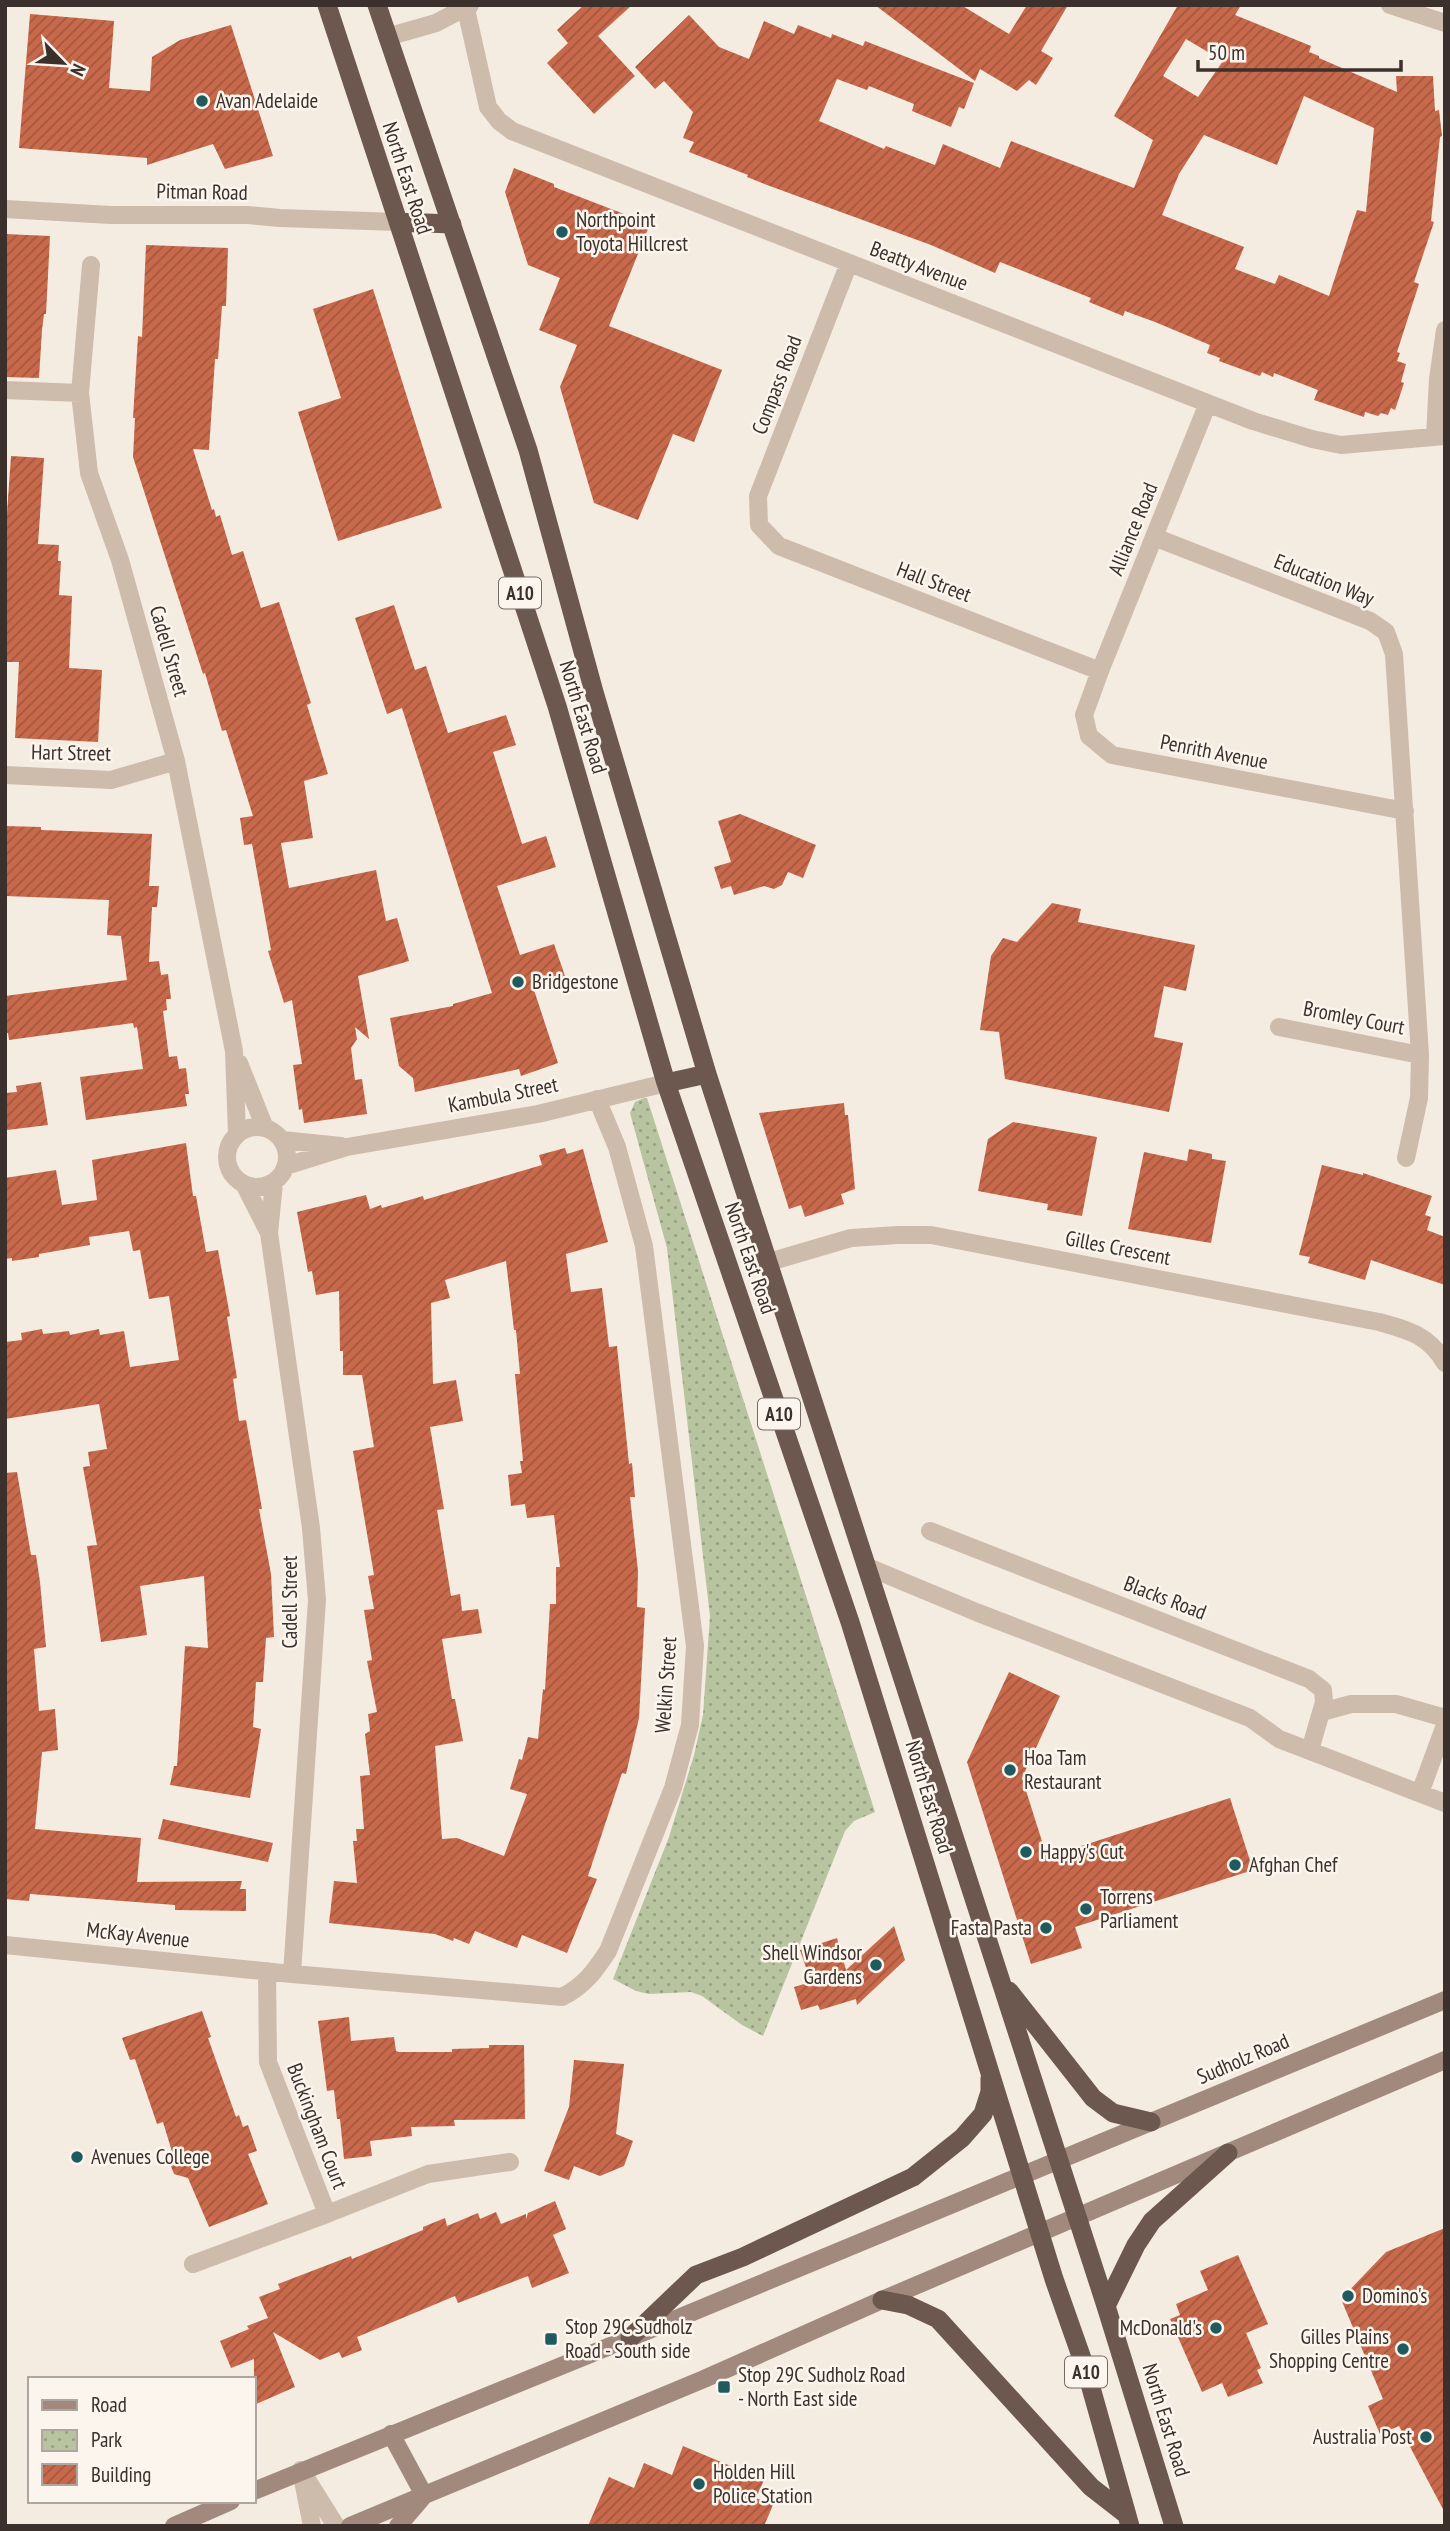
<svg xmlns="http://www.w3.org/2000/svg" width="1450" height="2531" font-family="'PT Sans Narrow',sans-serif">
	<style>
		.park { fill: url(#park-dots) }
		.building { fill: url(#building-hatch); fill-rule: evenodd }
		.lines { fill: none; stroke-linecap: round; stroke-linejoin: round }
		.minor { stroke: #cdbbac; stroke-width: 18 }
		.tertiary { stroke: #cdbbac; stroke-width: 18 }
		.secondary { stroke: #a18a7d; stroke-width: 18 }
		.trunk { stroke: #6c584f; stroke-width: 19 }
		.poi-dot { fill: #1f5a5e; stroke: #fbf5ee; stroke-width: 2.5 }
		.labels { text-anchor: middle; stroke-width: 5; stroke-linejoin: round; paint-order: stroke }
		.shield { fill: #fbf5ee; stroke: #756b66; stroke-width: 2 }
		.shield-label { font-size: 19px; font-weight: bold; fill: #3b302b }
		.poi-label { font-size: 21px; fill: #3b302b; stroke: #fbf5ee; text-anchor: start }
		.street-label { font-size: 21px; fill: #3b302b; stroke: #fbf5ee }
	</style>
	<defs>
		<pattern id="park-dots" width="8" height="8" patternUnits="userSpaceOnUse" patternTransform="scale(1.75)"><rect width="8" height="8" fill="#b8c4a0"/><path d="M2 2h.1M6 6h.1" fill="none" stroke="#97a083" stroke-width="1.8" stroke-linecap="round"/></pattern>
		<pattern id="building-hatch" width="6" height="6" patternUnits="userSpaceOnUse" patternTransform="scale(1.75)"><rect width="6" height="6" fill="#c8694b"/><path d="M-1 1l2-2M0 6l6-6M5 7l2-2" fill="none" stroke="#a4573f"/></pattern>
	</defs>
	<rect width="100%" height="100%" fill="#f4ebe1"/>
	<!-- park -->
	<path class="park" d="M 644,1098 L 647,1098 L 875,1812 L 854,1821 L 845,1831 L 763,2036 L 742,2025 L 702,1996 L 691,1992 L 649,1994 L 636,1991 L 613,1979 L 669,1837 L 694,1755 L 703,1715 L 710,1616 L 667,1248 L 630,1113 L 635,1102 Z"/>
	<!-- building -->
	<path class="building" d="M 584,5 L 632,5 L 598,36 L 635,76 L 594,114 L 547,63 L 568,43 L 557,30 Z
		M 875,5 L 961,5 L 1009,34 L 1027,5 L 1068,5 L 1041,51 L 1053,58 L 1036,85 L 1029,80 L 1017,91 L 980,69 L 975,81 Z
		M 1178,5 L 1241,5 L 1235,15 L 1311,46 L 1309,52 L 1319,56 L 1319,58 L 1397,92 L 1396,76 L 1433,76 L 1435,111 L 1439,110 L 1442,136 L 1440,137 L 1431,221 L 1434,222 L 1414,282 L 1419,284 L 1397,352 L 1400,353 L 1397,361 L 1406,364 L 1401,382 L 1404,383 L 1395,410 L 1391,408 L 1388,415 L 1381,413 L 1378,416 L 1365,412 L 1364,417 L 1314,400 L 1318,390 L 1274,373 L 1273,377 L 1262,372 L 1260,376 L 1219,361 L 1220,358 L 1207,353 L 1210,345 L 1155,322 L 1125,311 L 1123,316 L 1089,302 L 1091,298 L 1000,262 L 995,273 L 931,245 L 767,185 L 747,177 L 748,175 L 689,152 L 694,142 L 683,138 L 693,112 L 664,81 L 655,89 L 635,67 L 689,15 L 719,47 L 749,59 L 764,21 L 794,34 L 798,25 L 831,38 L 832,34 L 863,46 L 865,41 L 974,83 L 964,109 L 959,107 L 951,127 L 912,111 L 914,104 L 869,86 L 867,90 L 837,79 L 819,121 L 884,149 L 886,146 L 935,165 L 943,144 L 1000,168 L 1011,141 L 1134,188 L 1153,140 L 1114,116 ZM 1186,39 L 1223,61 L 1198,97 L 1163,76 ZM 1304,96 L 1374,128 L 1366,212 L 1357,210 L 1329,296 L 1279,275 L 1275,284 L 1235,269 L 1244,247 L 1162,215 L 1179,174 L 1204,135 L 1277,165 Z
		M 30,14 L 114,21 L 109,88 L 150,91 L 152,57 L 180,40 L 231,25 L 273,156 L 225,169 L 213,144 L 147,165 L 147,158 L 19,148 Z
		M 514,168 L 554,184 L 554,187 L 650,224 L 609,326 L 722,370 L 694,442 L 673,434 L 638,520 L 594,503 L 560,387 L 577,345 L 539,330 L 560,278 L 528,265 L 505,192 Z
		M 5,234 L 50,236 L 46,314 L 44,314 L 42,330 L 39,378 L 5,377 Z
		M 146,245 L 228,248 L 226,306 L 222,306 L 218,359 L 215,359 L 209,450 L 193,449 L 212,510 L 214,509 L 216,517 L 220,515 L 232,555 L 243,551 L 261,608 L 279,602 L 311,703 L 307,705 L 328,774 L 304,781 L 313,838 L 281,843 L 289,888 L 376,870 L 386,921 L 397,918 L 409,961 L 358,976 L 369,1039 L 355,1027 L 357,1039 L 351,1048 L 355,1080 L 362,1079 L 367,1114 L 304,1123 L 302,1109 L 299,1110 L 293,1065 L 302,1064 L 292,1000 L 284,1003 L 268,951 L 271,950 L 252,844 L 244,845 L 240,818 L 253,816 L 226,730 L 222,731 L 205,673 L 203,674 L 133,457 L 135,418 L 133,418 L 138,336 L 142,337 Z
		M 373,289 L 442,508 L 338,541 L 298,412 L 341,398 L 313,309 Z
		M 11,456 L 44,458 L 38,544 L 59,545 L 58,561 L 61,561 L 59,595 L 72,596 L 69,668 L 102,670 L 98,742 L 15,738 L 19,662 L 5,662 L 5,542 Z
		M 394,605 L 415,670 L 426,666 L 448,733 L 506,715 L 516,745 L 493,752 L 522,844 L 546,836 L 556,867 L 497,886 L 520,955 L 554,944 L 565,976 L 533,987 L 558,1063 L 521,1076 L 519,1069 L 415,1092 L 413,1078 L 399,1066 L 390,1018 L 453,1006 L 453,1004 L 492,993 L 402,708 L 387,714 L 355,618 Z
		M 740,814 L 816,845 L 803,878 L 788,872 L 782,885 L 774,889 L 764,886 L 734,895 L 731,886 L 721,889 L 714,867 L 731,862 L 718,821 Z
		M 5,826 L 41,827 L 41,830 L 152,834 L 149,886 L 159,886 L 157,907 L 152,907 L 149,962 L 159,961 L 161,975 L 168,974 L 171,999 L 166,999 L 167,1010 L 163,1011 L 169,1057 L 177,1056 L 179,1069 L 186,1068 L 189,1094 L 185,1094 L 187,1106 L 86,1120 L 80,1077 L 143,1069 L 137,1027 L 134,1028 L 133,1023 L 9,1040 L 8,1033 L 5,1033 L 5,996 L 127,980 L 121,936 L 107,935 L 109,900 L 5,896 Z
		M 1052,903 L 1081,909 L 1078,922 L 1195,945 L 1186,991 L 1164,986 L 1154,1037 L 1183,1043 L 1169,1112 L 1005,1079 L 999,1032 L 980,1030 L 991,956 L 1003,938 L 1017,942 Z
		M 41,1082 L 48,1125 L 7,1130 L 5,1093 L 17,1092 L 16,1086 Z
		M 844,1103 L 845,1115 L 848,1115 L 855,1189 L 841,1194 L 844,1204 L 805,1217 L 801,1205 L 789,1209 L 759,1113 Z
		M 1013,1122 L 1097,1137 L 1082,1216 L 1047,1210 L 1048,1204 L 978,1191 L 988,1139 Z
		M 186,1143 L 193,1196 L 196,1196 L 206,1252 L 218,1250 L 230,1316 L 227,1317 L 237,1378 L 233,1379 L 239,1421 L 246,1420 L 262,1509 L 259,1509 L 271,1574 L 274,1637 L 266,1638 L 263,1682 L 256,1682 L 253,1727 L 261,1729 L 250,1798 L 170,1785 L 174,1766 L 177,1766 L 185,1646 L 208,1648 L 204,1576 L 140,1586 L 147,1635 L 101,1642 L 87,1546 L 97,1545 L 83,1467 L 90,1466 L 88,1452 L 107,1449 L 99,1404 L 5,1419 L 5,1342 L 22,1340 L 21,1333 L 42,1329 L 43,1334 L 69,1331 L 70,1335 L 99,1329 L 100,1335 L 124,1331 L 130,1367 L 179,1360 L 169,1296 L 149,1299 L 140,1250 L 133,1251 L 129,1231 L 89,1237 L 90,1245 L 39,1254 L 39,1257 L 12,1261 L 12,1258 L 5,1259 L 5,1178 L 56,1170 L 62,1205 L 97,1200 L 92,1160 Z
		M 565,1148 L 567,1154 L 583,1149 L 608,1242 L 566,1254 L 571,1292 L 602,1288 L 609,1347 L 617,1346 L 629,1464 L 632,1463 L 635,1497 L 630,1497 L 638,1571 L 637,1607 L 645,1608 L 639,1718 L 626,1774 L 622,1773 L 588,1876 L 597,1879 L 567,1953 L 522,1935 L 517,1948 L 475,1931 L 469,1944 L 454,1938 L 453,1941 L 435,1934 L 329,1923 L 334,1881 L 357,1883 L 353,1841 L 357,1841 L 356,1829 L 364,1829 L 360,1776 L 370,1775 L 365,1734 L 370,1731 L 368,1714 L 377,1712 L 367,1661 L 372,1660 L 364,1610 L 374,1609 L 368,1576 L 374,1575 L 353,1451 L 374,1447 L 362,1375 L 343,1375 L 343,1351 L 340,1351 L 339,1291 L 316,1295 L 312,1271 L 308,1272 L 297,1212 L 366,1195 L 370,1209 L 381,1205 L 382,1208 L 423,1196 L 424,1200 L 542,1165 L 539,1155 ZM 506,1261 L 514,1330 L 516,1330 L 520,1374 L 515,1374 L 523,1461 L 520,1461 L 522,1473 L 508,1475 L 511,1506 L 525,1504 L 527,1518 L 554,1515 L 560,1567 L 556,1567 L 556,1604 L 550,1604 L 545,1690 L 543,1689 L 538,1739 L 528,1737 L 522,1760 L 519,1759 L 510,1789 L 527,1794 L 504,1856 L 457,1838 L 442,1839 L 435,1746 L 463,1741 L 455,1699 L 452,1699 L 442,1639 L 482,1633 L 478,1609 L 462,1611 L 460,1594 L 451,1596 L 437,1510 L 444,1509 L 430,1427 L 463,1421 L 456,1380 L 433,1384 L 431,1303 L 450,1298 L 445,1280 Z
		M 1189,1149 L 1212,1154 L 1212,1159 L 1226,1161 L 1211,1243 L 1128,1229 L 1144,1152 L 1187,1161 Z
		M 1322,1165 L 1363,1175 L 1363,1173 L 1432,1196 L 1425,1215 L 1431,1217 L 1427,1230 L 1445,1237 L 1445,1285 L 1371,1260 L 1365,1280 L 1308,1263 L 1310,1257 L 1299,1255 Z
		M 17,1472 L 31,1555 L 36,1555 L 40,1582 L 46,1647 L 34,1649 L 39,1711 L 55,1709 L 58,1750 L 42,1752 L 35,1829 L 141,1838 L 137,1882 L 242,1881 L 240,1889 L 246,1889 L 246,1911 L 175,1910 L 175,1905 L 30,1894 L 29,1901 L 5,1899 L 5,1473 Z
		M 1009,1672 L 1060,1696 L 1022,1778 L 1047,1857 L 1230,1798 L 1253,1870 L 1075,1927 L 1082,1948 L 1031,1964 L 967,1762 Z
		M 163,1819 L 273,1843 L 268,1862 L 158,1839 Z
		M 894,1926 L 905,1960 L 857,2005 L 856,1999 L 820,2010 L 818,2005 L 801,2010 L 794,1987 L 811,1982 L 800,1950 L 837,1938 L 846,1970 Z
		M 202,2011 L 211,2037 L 208,2038 L 236,2117 L 239,2115 L 243,2127 L 248,2125 L 257,2151 L 248,2154 L 268,2204 L 209,2227 L 188,2178 L 174,2174 L 169,2161 L 173,2155 L 163,2122 L 157,2124 L 135,2059 L 130,2060 L 122,2038 Z
		M 349,2017 L 351,2041 L 394,2037 L 396,2051 L 399,2052 L 452,2052 L 452,2049 L 489,2048 L 489,2045 L 524,2045 L 525,2119 L 454,2120 L 455,2126 L 411,2127 L 412,2136 L 370,2141 L 372,2156 L 344,2159 L 340,2119 L 337,2119 L 334,2090 L 327,2091 L 318,2021 Z
		M 574,2060 L 624,2064 L 616,2134 L 633,2141 L 624,2166 L 600,2176 L 574,2166 L 569,2180 L 544,2171 L 569,2107 Z
		M 555,2201 L 566,2229 L 553,2235 L 569,2273 L 532,2288 L 528,2276 L 458,2303 L 455,2296 L 357,2337 L 362,2350 L 342,2358 L 339,2352 L 320,2360 L 273,2332 L 295,2387 L 254,2405 L 254,2359 L 231,2368 L 220,2341 L 249,2329 L 247,2326 L 268,2318 L 259,2297 L 280,2289 L 278,2284 L 351,2256 L 352,2259 L 423,2230 L 423,2227 L 445,2218 L 447,2226 L 478,2213 L 480,2219 L 496,2212 L 501,2224 L 526,2214 L 526,2219 L 528,2213 Z
		M 1445,2228 L 1445,2513 L 1399,2426 L 1380,2434 L 1368,2406 L 1383,2399 L 1341,2299 L 1386,2252 Z
		M 1238,2255 L 1268,2324 L 1246,2333 L 1261,2368 L 1257,2370 L 1263,2383 L 1228,2397 L 1222,2383 L 1202,2392 L 1170,2319 L 1180,2315 L 1176,2304 L 1208,2290 L 1200,2271 Z
		M 683,2446 L 764,2480 L 756,2498 L 773,2505 L 764,2526 L 588,2526 L 609,2477 L 634,2488 L 644,2463 L 672,2475 Z"/>
	<g class="lines">
		<!-- minor -->
		<path class="minor" d="M 1390,5 L 1445,23
			M 466,9 L 488,107 L 499,121 L 512,131 L 1253,421 L 1312,439 L 1341,445 L 1445,436
			M 387,37 L 436,23 L 470,5
			M 5,209 L 111,215 L 247,215 L 280,218 L 398,222
			M 849,263 L 758,496 L 759,525 L 779,546 L 1100,671
			M 91,265 L 80,393 L 89,473 L 120,560 L 176,761 L 234,1051 L 237,1134
			M 5,390 L 80,393
			M 1208,403 L 1100,671 L 1084,715 L 1089,736 L 1112,755 L 1405,811
			M 1435,436 L 1438,379 L 1445,330
			M 1154,537 L 1370,621 L 1386,632 L 1394,654 L 1420,1055 L 1419,1098 L 1406,1158
			M 5,775 L 111,780 L 176,761
			M 1279,1027 L 1420,1055
			M 239,1063 L 265,1128
			M227 1157a30 30 0 1 1 60 0a30 30 0 1 1-60 0Z
			M 282,1140 L 341,1146
			M 286,1166 L 347,1147 L 538,1114 L 666,1083
			M 274,1183 L 269,1233 L 311,1528 L 317,1600 L 292,1974
			M 245,1186 L 269,1233
			M 769,1262 L 851,1238 L 898,1235 L 931,1235 L 1379,1322 C 1408,1330 1429,1335 1445,1363
			M 930,1531 L 1309,1679 L 1323,1690 L 1324,1702 L 1310,1750
			M 868,1567 L 976,1612 L 1250,1718 L 1279,1739 L 1445,1803
			M 1322,1712 L 1351,1704 L 1396,1704 L 1445,1718
			M 1420,1793 L 1445,1725
			M 5,1945 L 292,1974 L 562,1997 C 584,1986 595,1971 608,1951 L 673,1788 L 690,1725 L 695,1646 L 644,1246 L 617,1147 L 597,1099
			M 267,1971 L 268,2062 L 327,2214 L 428,2174 L 510,2162
			M 193,2264 L 327,2214"/>
		<!-- tertiary -->
		<path class="tertiary" d="M 301,2470 L 336,2526
			M 303,2481 L 312,2526"/>
		<!-- secondary -->
		<path class="secondary" d="M 391,2434 L 424,2495
			M 254,2491 L 630,2338 L 1445,2000
			M 174,2526 L 231,2501
			M 350,2526 L 704,2379 L 882,2300 L 1445,2060
			M 398,2526 L 422,2498"/>
		<!-- trunk -->
		<path class="trunk" d="M 327,5 L 557,706 L 666,1083 L 850,1622 L 1054,2279 L 1086,2370 L 1130,2526
			M 377,5 L 528,450 L 594,692 L 707,1074 L 1106,2306 L 1174,2526
			M 398,222 L 452,224
			M 666,1083 L 707,1074
			M 1009,1991 L 1093,2098 L 1113,2113 L 1151,2122
			M 882,2300 L 908,2305 L 938,2319 L 1091,2487 L 1127,2515
			M 1106,2306 L 1136,2245 L 1152,2221 L 1228,2153
			M 630,2338 L 696,2275 L 743,2257 L 913,2177 L 962,2138 L 983,2114 L 990,2092 L 990,2078"/>
	</g>
	<!-- markers -->
	<g class="poi-dot">
		<circle cx="202" cy="101" r="7"/>
		<circle cx="562" cy="232" r="7"/>
		<circle cx="518" cy="982" r="7"/>
		<circle cx="1010" cy="1770" r="7"/>
		<circle cx="1026" cy="1852" r="7"/>
		<circle cx="1235" cy="1865" r="7"/>
		<circle cx="1086" cy="1909" r="7"/>
		<circle cx="1046" cy="1928" r="7"/>
		<circle cx="876" cy="1965" r="7"/>
		<circle cx="77" cy="2157" r="7"/>
		<circle cx="1348" cy="2296" r="7"/>
		<circle cx="1216" cy="2328" r="7"/>
		<rect x="544" y="2332" width="14" height="14" rx="3.5"/>
		<circle cx="1403" cy="2349" r="7"/>
		<rect x="717" y="2380" width="14" height="14" rx="3.5"/>
		<circle cx="1426" cy="2437" r="7"/>
		<circle cx="699" cy="2484" r="7"/>
	</g>
	<g class="labels">
		<!-- shield labels -->
		<g class="shield">
			<rect x="499" y="577.5" width="42" height="31" rx="5"/>
			<rect x="758" y="1398.5" width="42" height="31" rx="5"/>
			<rect x="1065" y="2356.5" width="42" height="31" rx="5"/>
		</g>
		<g class="shield-label">
			<text x="520" y="600">A10</text>
			<text x="779" y="1421">A10</text>
			<text x="1086" y="2379">A10</text>
		</g>
		<!-- poi labels -->
		<g class="poi-label">
			<text x="216" y="108">Avan Adelaide</text>
			<text x="576" y="227">Northpoint<tspan x="576" dy="24">Toyota Hillcrest</tspan></text>
			<text x="532" y="989">Bridgestone</text>
			<text x="1024" y="1765">Hoa Tam<tspan x="1024" dy="24">Restaurant</tspan></text>
			<text x="1040" y="1859">Happy's Cut</text>
			<text x="1249" y="1872">Afghan Chef</text>
			<text x="1100" y="1904">Torrens<tspan x="1100" dy="24">Parliament</tspan></text>
			<text x="1032" y="1935" text-anchor="end">Fasta Pasta</text>
			<text x="862" y="1960" text-anchor="end">Shell Windsor<tspan x="862" dy="24">Gardens</tspan></text>
			<text x="91" y="2164">Avenues College</text>
			<text x="1362" y="2303">Domino's</text>
			<text x="565" y="2334">Stop 29C Sudholz<tspan x="565" dy="24">Road - South side</tspan></text>
			<text x="1202" y="2335" text-anchor="end">McDonald's</text>
			<text x="1389" y="2344" text-anchor="end">Gilles Plains<tspan x="1389" dy="24">Shopping Centre</tspan></text>
			<text x="738" y="2382">Stop 29C Sudholz Road<tspan x="738" dy="24">- North East side</tspan></text>
			<text x="1412" y="2444" text-anchor="end">Australia Post</text>
			<text x="713" y="2479">Holden Hill<tspan x="713" dy="24">Police Station</tspan></text>
		</g>
		<!-- street labels -->
		<g class="street-label">
			<text transform="translate(407 178) rotate(72)" y="7">North East Road</text>
			<text transform="translate(202 192) rotate(1)" y="7">Pitman Road</text>
			<text transform="translate(919 266) rotate(21)" y="7">Beatty Avenue</text>
			<text transform="translate(777 385) rotate(-69)" y="7">Compass Road</text>
			<text transform="translate(1133 529) rotate(-68)" y="7">Alliance Road</text>
			<text transform="translate(1324 580) rotate(22)" y="7">Education Way</text>
			<text transform="translate(934 582) rotate(21)" y="7">Hall Street</text>
			<text transform="translate(169 651) rotate(74)" y="7">Cadell Street</text>
			<text transform="translate(583 717) rotate(73)" y="7">North East Road</text>
			<text transform="translate(1214 752) rotate(11)" y="7">Penrith Avenue</text>
			<text transform="translate(71 753) rotate(1)" y="7">Hart Street</text>
			<text transform="translate(1354 1018) rotate(11)" y="7">Bromley Court</text>
			<text transform="translate(503 1095) rotate(-11)" y="7">Kambula Street</text>
			<text transform="translate(1118 1248) rotate(11)" y="7">Gilles Crescent</text>
			<text transform="translate(750 1258) rotate(71)" y="7">North East Road</text>
			<text transform="translate(1165 1598) rotate(21)" y="7">Blacks Road</text>
			<text transform="translate(290 1602) rotate(-90)" y="7">Cadell Street</text>
			<text transform="translate(666 1685) rotate(-86)" y="7">Welkin Street</text>
			<text transform="translate(929 1797) rotate(73)" y="7">North East Road</text>
			<text transform="translate(138 1935) rotate(6)" y="7">McKay Avenue</text>
			<text transform="translate(1243 2059) rotate(-23)" y="7">Sudholz Road</text>
			<text transform="translate(317 2126) rotate(69)" y="7">Buckingham Court</text>
			<text transform="translate(1166 2420) rotate(73)" y="7">North East Road</text>
		</g>
	</g>
	<!-- border -->
	<rect width="1450" height="2531" fill="none" stroke="#3b302b" stroke-width="14"/>
	<!-- legend -->
	<rect x="28" y="2377" width="228" height="126" fill="#fbf5ee" stroke="#aea6a0" stroke-width="2"/>
	<rect x="42" y="2400" width="35" height="10" fill="#a18a7d" stroke="#aea6a0" stroke-width="2"/>
	<text x="91" y="2412" font-size="21" fill="#3b302b">Road</text>
	<rect x="42" y="2430" width="35" height="21" fill="url(#park-dots)" stroke="#aea6a0" stroke-width="2"/>
	<text x="91" y="2447" font-size="21" fill="#3b302b">Park</text>
	<rect x="42" y="2464" width="35" height="21" fill="url(#building-hatch)" stroke="#aea6a0" stroke-width="2"/>
	<text x="91" y="2482" font-size="21" fill="#3b302b">Building</text>
	<!-- north arrow -->
	<g transform="translate(63 63) rotate(115)" stroke="#fbf5ee" stroke-width="5" paint-order="stroke">
	<path d="M0-5L12 26L0 18L-12 26Z" fill="#3b302b"/>
	<text y="-10" font-size="19" font-weight="bold" text-anchor="middle" fill="#3b302b">N</text>
	</g>
	<!-- scale -->
	<path d="M1198 60v10h203v-10" fill="none" stroke="#3b302b" stroke-width="3.5"/>
	<text x="1208" y="60" font-size="21" fill="#3b302b" stroke="#fbf5ee" stroke-width="5" paint-order="stroke">50 m</text>
</svg>
